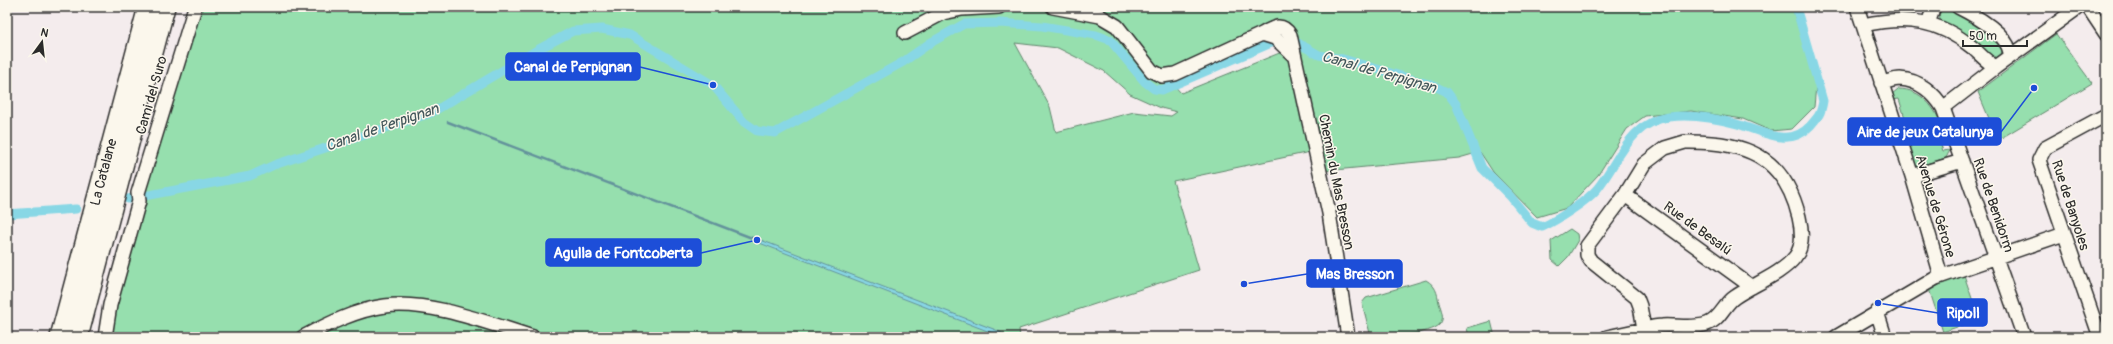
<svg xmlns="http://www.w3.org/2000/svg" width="2113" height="344" font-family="Pangolin,sans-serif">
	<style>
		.green { fill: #96dfae; stroke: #60856c; fill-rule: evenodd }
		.water { fill: #88d7e5; stroke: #63929b }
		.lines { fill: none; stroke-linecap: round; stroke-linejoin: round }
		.stream { stroke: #63929b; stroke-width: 2.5 }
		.canal { stroke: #88d7e5; stroke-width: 9 }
		.minor-casing { stroke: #2b2b2b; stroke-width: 16 }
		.highway-casing { stroke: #2b2b2b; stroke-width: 22 }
		.minor { stroke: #fbf7ec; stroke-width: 13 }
		.highway { stroke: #fbf7ec; stroke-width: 19 }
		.labels { text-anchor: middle; stroke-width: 3; stroke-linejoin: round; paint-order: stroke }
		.street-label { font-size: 14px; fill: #2b2b2b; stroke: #fbf7ec }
		.water-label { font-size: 15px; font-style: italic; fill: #42565a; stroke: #fbf7ec }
		.leader { fill: none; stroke: #1d4ed8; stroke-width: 1.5 }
		.callout-dot { fill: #1d4ed8; stroke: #fbf7ec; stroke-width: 1.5 }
		.callout { fill: #1d4ed8; stroke: #1d4ed8; stroke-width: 1.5 }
		.callout-label { font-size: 15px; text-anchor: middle; font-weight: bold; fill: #fff }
	</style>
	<rect width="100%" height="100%" fill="#f4eced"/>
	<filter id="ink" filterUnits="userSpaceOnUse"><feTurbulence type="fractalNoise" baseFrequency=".025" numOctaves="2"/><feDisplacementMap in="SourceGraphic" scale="8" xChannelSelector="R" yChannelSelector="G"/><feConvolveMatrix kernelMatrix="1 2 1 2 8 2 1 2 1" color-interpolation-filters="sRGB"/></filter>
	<g filter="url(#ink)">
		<!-- green -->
		<path class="green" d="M 199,7 L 1023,7 L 1024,9 C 1047,10 1078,10 1099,20 C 1123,31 1163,73 1181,93 L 1282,52 L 1288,57 L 1310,152 L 1173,181 L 1199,270 L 1019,329 L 1020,337 L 549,337 L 444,306 L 332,317 L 295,337 L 108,337 L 142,193 ZM 1015,43 L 1058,48 L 1104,71 L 1130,94 L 1161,108 L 1177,112 L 1171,116 L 1134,112 L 1056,132 L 1050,107 Z
			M 1077,7 L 1792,7 L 1816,85 L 1814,107 L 1792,129 L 1771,131 L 1743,119 L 1691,111 L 1645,116 L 1627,129 L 1598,175 L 1567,208 L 1537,217 L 1493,172 L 1480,152 L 1459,158 L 1324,171 L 1298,37 L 1289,24 L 1277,19 L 1174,70 L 1162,72 L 1154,68 L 1119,23 Z
			M 1944,9 C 1961,12 1992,35 2002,50 L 2001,56 L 1998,58 L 1992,58 L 1966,34 L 1940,20 L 1939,13 Z
			M 2056,34 L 2092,83 L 1998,140 L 1978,92 Z
			M 1898,89 C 1922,89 1935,108 1943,128 L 1936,130 L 1943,151 L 1950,150 L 1946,158 L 1920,166 L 1915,166 L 1906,142 L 1912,140 L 1899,99 L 1892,100 L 1892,94 Z
			M 1570,229 L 1577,234 L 1578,240 L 1568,257 L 1559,266 L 1552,260 L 1551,241 Z
			M 1964,275 L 1979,319 L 1943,332 L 1929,289 Z
			M 1426,280 C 1436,286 1437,292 1439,303 C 1441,309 1445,318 1440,324 C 1431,335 1386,337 1371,337 L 1362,303 L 1366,298 Z
			M 410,309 L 442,315 L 517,337 L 313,337 C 344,321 376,311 410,309 Z
			M 1491,321 L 1495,337 L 1469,337 L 1467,328 Z"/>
		<!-- water -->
		<path class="water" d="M 758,239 L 996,330 L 1009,337 L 1003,337 L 757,242 Z"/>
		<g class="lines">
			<!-- stream -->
			<path class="stream" d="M 448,122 L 760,241"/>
			<!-- canal -->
			<path class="canal" d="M 1296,42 L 1319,55 L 1343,59 L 1432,85 L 1447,92 L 1456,104 L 1482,168 L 1510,196 L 1532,223 L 1542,227 C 1556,221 1587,201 1597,189 C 1619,162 1629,122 1669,117 C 1691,114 1715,118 1737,124 C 1762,131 1789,149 1810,126 C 1819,116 1821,114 1823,101 L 1796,7
				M 128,199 L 250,176 L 274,165 L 431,113 L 537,50 L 573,31 L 602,29 L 630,35 L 713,85 L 744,122 L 757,131 L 775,133 L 903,62 L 930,43 L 964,24 L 1000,23 L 1042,26 L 1096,35 L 1110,40 L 1145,82 L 1154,89 L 1162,90 L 1271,43
				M 7,214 L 76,209"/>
			<defs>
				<path id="minor" d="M 1053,7 L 1100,16 L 1117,26 L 1152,71 L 1162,76 L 1175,74 L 1262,34 C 1274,27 1282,22 1290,35 L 1329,213 L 1348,337
					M 1857,7 L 1912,176 L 1941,276
					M 1958,7 C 1976,16 2012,36 2010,57
					M 2088,7 L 2106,34
					M 1928,23 L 1934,7
					M 1863,25 C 1906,16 1938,19 1973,48 C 1981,55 1986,62 1996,67
					M 905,33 L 943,13 L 962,9 L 999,7
					M 1262,34 L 1275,38 L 1294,56
					M 1881,83 C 1887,82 1894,79 1900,79 C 1919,80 1934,93 1943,108 L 2024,337
					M 1943,108 L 1996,67 L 2079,7
					M 1685,142 C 1744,141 1784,155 1799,217 C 1802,230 1804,246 1795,257 C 1782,274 1752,285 1735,297 C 1724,304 1720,320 1707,324 C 1692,329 1678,325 1662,326 C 1656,326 1650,328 1644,329 L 1640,306 L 1637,298 L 1591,261 L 1587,255 L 1587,246 L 1625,195 L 1644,164 L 1665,148 Z
					M 1912,176 L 1962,161
					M 1625,195 L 1752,287
					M 1877,312 L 1885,337
					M 105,337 L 110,305 L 139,201 L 138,193 L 195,7
					M 303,337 C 328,324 356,310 385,306 C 430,300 490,324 533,337
					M 1607,337 L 1644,329 L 1646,337
					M 1836,337 L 1936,278 L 2064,234
					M 2100,337 L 2039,160 L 2045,148 L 2106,115"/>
				<path id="highway" d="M 60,337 L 148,7
					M 78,337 L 165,7"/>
			</defs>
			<!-- minor casing -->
			<use href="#minor" class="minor-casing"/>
			<!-- highway casing -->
			<use href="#highway" class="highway-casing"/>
			<!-- minor -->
			<use href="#minor" class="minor"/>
			<!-- highway -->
			<use href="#highway" class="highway"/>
		</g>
	</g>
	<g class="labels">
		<!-- street labels -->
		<g class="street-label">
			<text transform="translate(151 95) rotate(-74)" y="5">Cami del Suro</text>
			<text transform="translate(103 172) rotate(-75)" y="5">La Catalane</text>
			<text transform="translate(1337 182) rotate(79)" y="5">Chemin du Mas Bresson</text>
			<text transform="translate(1994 205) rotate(71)" y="5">Rue de Benidorm</text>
			<text transform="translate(2071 205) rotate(72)" y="5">Rue de Banyoles</text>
			<text transform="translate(1936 206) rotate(73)" y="5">Avenue de Gérone</text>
			<text transform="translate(1698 228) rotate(36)" y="5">Rue de Besalú</text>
		</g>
		<!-- water labels -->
		<g class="water-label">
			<text transform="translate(1379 72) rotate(16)" y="5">Canal de Perpignan</text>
			<text transform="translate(382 127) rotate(-19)" y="5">Canal de Perpignan</text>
		</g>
	</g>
	<!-- callouts -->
	<path class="leader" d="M713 85L640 67M2034 88L2001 132M757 240L701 253M1244 284L1307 274M1878 303L1938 313"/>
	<g class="callout-dot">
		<circle cx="713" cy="85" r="4"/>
		<circle cx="2034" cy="88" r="4"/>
		<circle cx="757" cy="240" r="4"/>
		<circle cx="1244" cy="284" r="4"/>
		<circle cx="1878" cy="303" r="4"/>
	</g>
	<g class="callout">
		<rect x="506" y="53" width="134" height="27" rx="4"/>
		<rect x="1848" y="118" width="153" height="27" rx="4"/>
		<rect x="546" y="239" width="155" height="27" rx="4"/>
		<rect x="1307" y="260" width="95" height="27" rx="4"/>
		<rect x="1938" y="299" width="49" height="27" rx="4"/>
	</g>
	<g class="callout-label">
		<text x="573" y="72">Canal de Perpignan</text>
		<text x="1925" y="137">Aire de jeux Catalunya</text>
		<text x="623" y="258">Agulla de Fontcoberta</text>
		<text x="1355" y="279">Mas Bresson</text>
		<text x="1963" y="318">Ripoll</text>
	</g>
	<!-- margin -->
	<rect width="2113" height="344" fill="none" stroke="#fbf7ec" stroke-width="24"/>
	<rect x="12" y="12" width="2089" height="320" fill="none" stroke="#2b2b2b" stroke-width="1.5" filter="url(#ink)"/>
	<!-- north arrow -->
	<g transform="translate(42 42) rotate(15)" stroke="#fbf7ec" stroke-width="3" paint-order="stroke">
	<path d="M0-3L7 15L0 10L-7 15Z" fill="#2b2b2b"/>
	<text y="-6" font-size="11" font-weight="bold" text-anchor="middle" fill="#2b2b2b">N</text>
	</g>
	<!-- scale -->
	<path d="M1963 40v6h64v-6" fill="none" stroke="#2b2b2b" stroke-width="2"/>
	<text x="1969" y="40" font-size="12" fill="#2b2b2b" stroke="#fbf7ec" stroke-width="3" paint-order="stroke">50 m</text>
</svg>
